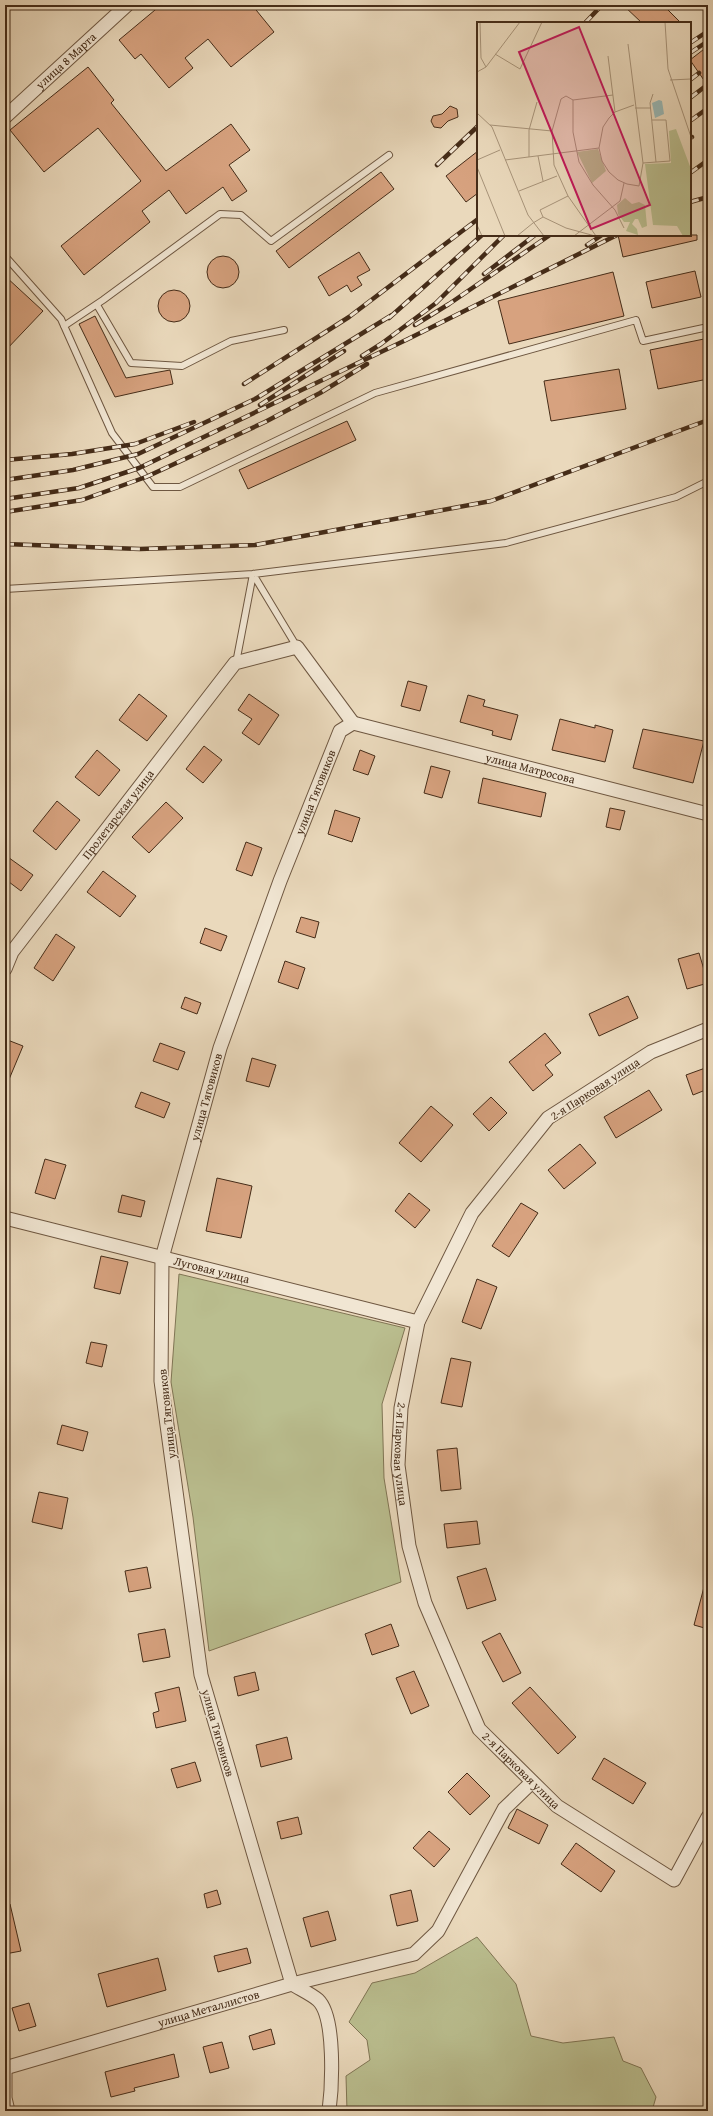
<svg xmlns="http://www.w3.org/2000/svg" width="713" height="2116" font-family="'Gentium Book Plus',serif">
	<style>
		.green { fill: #babe8f; stroke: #807554 }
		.building { fill: #d7a27f; stroke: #452c18 }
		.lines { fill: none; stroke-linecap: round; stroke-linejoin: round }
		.service-casing { stroke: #6e5741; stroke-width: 8 }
		.minor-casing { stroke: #6e5741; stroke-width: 15 }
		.service { stroke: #f1e6d3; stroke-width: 6 }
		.minor { stroke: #f1e6d3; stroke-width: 13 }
		.rail-casing { stroke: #452c18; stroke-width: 4.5 }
		.rail { stroke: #f1e6d3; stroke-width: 3; stroke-dasharray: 9; stroke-linecap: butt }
		.labels { text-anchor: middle; stroke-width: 3; stroke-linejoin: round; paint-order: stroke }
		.street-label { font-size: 12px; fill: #452c18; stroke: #f1e6d3 }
		.inset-road { fill: none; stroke: #a8947a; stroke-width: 1 }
		.view { fill: #c2185b; fill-opacity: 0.15; stroke: #c2185b; stroke-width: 2 }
		.inset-edge { fill: none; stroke: #452c18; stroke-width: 2 }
	</style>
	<rect width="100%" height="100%" fill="#ead9bc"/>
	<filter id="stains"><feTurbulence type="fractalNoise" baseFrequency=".005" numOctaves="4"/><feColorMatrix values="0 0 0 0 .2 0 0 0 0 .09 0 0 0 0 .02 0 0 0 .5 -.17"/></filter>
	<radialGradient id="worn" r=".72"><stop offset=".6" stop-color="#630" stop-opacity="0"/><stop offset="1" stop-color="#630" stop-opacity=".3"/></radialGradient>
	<!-- green -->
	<path class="green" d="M 179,1274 L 405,1328 L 382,1404 L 384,1478 L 401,1582 L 209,1651 L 193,1517 L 171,1382 Z
		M 477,1937 L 516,1984 L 531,2036 L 563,2043 L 614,2037 L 623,2061 L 641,2068 L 656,2097 L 652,2111 L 347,2111 L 346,2076 L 370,2060 L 367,2040 L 349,2022 L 372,1983 L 415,1973 Z"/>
	<!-- building -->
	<path class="building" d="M 161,5 L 252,5 L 274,32 L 231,67 L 208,39 L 185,58 L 193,68 L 169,88 L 141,54 L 135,59 L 119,40 Z
		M 623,5 L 663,5 L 681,23 L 642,23 Z
		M 708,46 L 708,86 L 690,60 Z
		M 88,67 L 114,100 L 111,103 L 166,171 L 231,124 L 250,150 L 229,165 L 247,191 L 232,201 L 223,187 L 186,214 L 169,190 L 142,211 L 150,222 L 84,275 L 61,246 L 141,181 L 98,128 L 44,172 L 10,130 Z
		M 450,106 L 457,109 L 458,117 L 448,121 L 441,128 L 434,127 L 431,121 L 433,116 L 442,114 Z
		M 478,151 L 478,193 L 466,202 L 446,176 Z
		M 381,172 L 394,189 L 289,268 L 276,251 Z
		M 618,235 L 697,235 L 697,240 L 623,257 Z
		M 359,252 L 370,270 L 357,277 L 362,285 L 351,292 L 347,285 L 329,296 L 318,277 Z
		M207 272a16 16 0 1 1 32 0a16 16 0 1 1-32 0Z
		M 695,271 L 701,297 L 652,308 L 646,282 Z
		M 613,272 L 624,316 L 509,344 L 498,301 Z
		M 5,276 L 43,311 L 5,351 Z
		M158 306a16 16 0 1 1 32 0a16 16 0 1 1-32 0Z
		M 95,316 L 126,378 L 170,370 L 173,384 L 115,397 L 79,324 Z
		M 704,339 L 708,359 L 708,379 L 658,389 L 650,350 Z
		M 619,369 L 626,409 L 551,421 L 544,381 Z
		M 347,421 L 356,440 L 248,489 L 239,470 Z
		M 408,681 L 427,686 L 420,711 L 401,706 Z
		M 139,694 L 167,716 L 147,741 L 119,720 Z
		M 249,694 L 279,715 L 259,745 L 242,733 L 252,719 L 238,710 Z
		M 468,695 L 485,700 L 483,706 L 518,715 L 511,740 L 492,735 L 493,731 L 460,722 Z
		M 560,719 L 595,728 L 595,725 L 613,730 L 605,762 L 552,750 Z
		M 643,729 L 704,741 L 693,783 L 633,768 Z
		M 204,746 L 222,760 L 203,783 L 186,769 Z
		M 97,750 L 120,770 L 99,796 L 75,777 Z
		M 360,750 L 375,756 L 368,775 L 353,770 Z
		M 431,766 L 450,771 L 442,798 L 424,793 Z
		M 483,778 L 546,793 L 541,817 L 478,803 Z
		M 57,801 L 80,820 L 56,850 L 33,831 Z
		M 166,802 L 183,818 L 149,853 L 132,837 Z
		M 610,808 L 625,811 L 620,830 L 606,827 Z
		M 335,810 L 360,818 L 352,842 L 328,834 Z
		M 246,842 L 262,848 L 252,876 L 236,870 Z
		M 5,855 L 33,875 L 21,891 L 5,879 Z
		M 103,871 L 136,896 L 120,917 L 87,892 Z
		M 301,917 L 319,922 L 315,938 L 296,932 Z
		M 205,928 L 227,936 L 221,951 L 200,943 Z
		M 56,934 L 75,947 L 53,981 L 34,968 Z
		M 699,953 L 708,983 L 687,989 L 678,959 Z
		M 285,961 L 305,968 L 298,989 L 278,982 Z
		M 628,996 L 638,1018 L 599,1036 L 589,1014 Z
		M 185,997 L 201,1003 L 197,1014 L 181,1008 Z
		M 545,1033 L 561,1053 L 545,1065 L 553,1075 L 533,1091 L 509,1062 Z
		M 5,1039 L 23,1046 L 5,1089 Z
		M 160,1043 L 185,1052 L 178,1070 L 153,1061 Z
		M 252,1058 L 276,1065 L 269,1087 L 246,1081 Z
		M 708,1067 L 708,1089 L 693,1095 L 686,1075 Z
		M 649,1090 L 662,1110 L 616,1138 L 604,1117 Z
		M 141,1092 L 170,1103 L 164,1118 L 135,1107 Z
		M 491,1097 L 507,1113 L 489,1131 L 473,1114 Z
		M 431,1106 L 453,1125 L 421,1162 L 399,1143 Z
		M 580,1144 L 596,1163 L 564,1189 L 548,1170 Z
		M 45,1159 L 66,1165 L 55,1199 L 35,1193 Z
		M 217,1178 L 252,1186 L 241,1238 L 206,1231 Z
		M 409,1193 L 430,1210 L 415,1228 L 395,1211 Z
		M 122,1195 L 145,1201 L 141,1217 L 118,1212 Z
		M 521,1203 L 538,1213 L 509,1257 L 492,1246 Z
		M 101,1256 L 128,1262 L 120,1294 L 94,1288 Z
		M 477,1279 L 497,1287 L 481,1329 L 462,1322 Z
		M 91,1342 L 107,1345 L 102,1367 L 86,1363 Z
		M 451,1358 L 471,1362 L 462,1407 L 441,1403 Z
		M 62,1425 L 88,1432 L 83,1451 L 57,1444 Z
		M 457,1448 L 461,1489 L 441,1491 L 437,1450 Z
		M 39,1492 L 68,1498 L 62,1529 L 32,1522 Z
		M 477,1521 L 480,1544 L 447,1548 L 444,1524 Z
		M 147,1567 L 151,1588 L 129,1592 L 125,1571 Z
		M 486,1568 L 496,1600 L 467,1609 L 457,1577 Z
		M 704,1587 L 708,1588 L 708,1629 L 694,1625 Z
		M 391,1624 L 399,1646 L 372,1655 L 365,1634 Z
		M 165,1629 L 170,1657 L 143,1662 L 138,1634 Z
		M 500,1633 L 521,1673 L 503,1682 L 482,1642 Z
		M 414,1671 L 429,1706 L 411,1714 L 396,1678 Z
		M 255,1672 L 259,1690 L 238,1696 L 234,1677 Z
		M 179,1687 L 186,1721 L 156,1728 L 153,1713 L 159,1711 L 155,1693 Z
		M 530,1687 L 576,1737 L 558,1754 L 512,1703 Z
		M 287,1737 L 292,1759 L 261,1767 L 256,1745 Z
		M 604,1758 L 646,1783 L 633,1804 L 592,1779 Z
		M 195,1762 L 201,1781 L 177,1788 L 171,1769 Z
		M 467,1773 L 490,1796 L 470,1815 L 448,1792 Z
		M 517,1809 L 548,1825 L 539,1844 L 508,1828 Z
		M 298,1817 L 302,1834 L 281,1839 L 277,1822 Z
		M 429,1831 L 450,1849 L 434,1867 L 413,1848 Z
		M 576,1843 L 615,1871 L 601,1892 L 561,1864 Z
		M 217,1890 L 221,1904 L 207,1908 L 204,1894 Z
		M 411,1890 L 418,1921 L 397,1926 L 390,1895 Z
		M 10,1904 L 21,1951 L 5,1954 L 5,1905 Z
		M 328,1911 L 336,1940 L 311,1947 L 303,1918 Z
		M 247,1948 L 251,1963 L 218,1972 L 214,1956 Z
		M 158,1958 L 166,1990 L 107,2007 L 98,1974 Z
		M 29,2003 L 36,2026 L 19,2031 L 12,2008 Z
		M 271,2029 L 275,2044 L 253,2050 L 249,2036 Z
		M 222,2042 L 229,2068 L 210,2073 L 203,2047 Z
		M 174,2054 L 179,2077 L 134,2088 L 135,2091 L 111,2097 L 105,2072 Z"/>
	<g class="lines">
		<defs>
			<path id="service" d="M 5,256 L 61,319 L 112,433 L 153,487 L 180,487 L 375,393 L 636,320 L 643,341 L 708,327
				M 97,305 L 131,363 L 182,366 L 231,341 L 284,330
				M 64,326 L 103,300 L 220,214 L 241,215 L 271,241 L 389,155
				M 253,574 L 297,647
				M 5,589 L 253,574 L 506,543 L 676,497 L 708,481
				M 236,663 L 253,574"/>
			<g id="minor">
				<path id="s1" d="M 5,117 L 127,5"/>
				<path id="s2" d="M 353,723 L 708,814"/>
				<path id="s3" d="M 5,969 L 12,952 L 235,663 L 297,647 L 353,723"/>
				<path id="s4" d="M 708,1029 L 651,1052 L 548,1118 L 472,1213 L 418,1322 L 401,1408 L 398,1465 L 409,1546 L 425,1603 L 479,1729 L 557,1806 L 674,1880 L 708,1817"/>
				<path id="s5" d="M 5,1218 L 418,1322"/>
				<path d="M 5,2067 L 5,2098 L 8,2111"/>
				<path id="s6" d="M 5,2068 L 292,1984 L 414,1954 L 438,1931 L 504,1809 L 532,1782"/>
				<path id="s7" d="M 329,2111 C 332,2088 336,2017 318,2000 C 311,1994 300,1989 292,1984 L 201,1675 L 161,1381 L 162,1258 L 220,1048 L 280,881 L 340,731 L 353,723"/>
			</g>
		</defs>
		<!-- service casing -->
		<use href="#service" class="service-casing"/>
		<!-- minor casing -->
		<use href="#minor" class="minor-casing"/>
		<!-- service -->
		<use href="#service" class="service"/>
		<!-- minor -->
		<use href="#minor" class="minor"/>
		<defs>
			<path id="rail" d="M 585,23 L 602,5
				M 690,43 L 708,31
				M 690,53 L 708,41
				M 690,80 L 699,73
				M 690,98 L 707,85
				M 690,121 L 708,108
				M 690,138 L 692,137
				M 437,165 L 478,126
				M 690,173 L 708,160
				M 690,202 L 708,197
				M 587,245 L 602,235
				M 484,274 L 535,235
				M 389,318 L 482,235
				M 415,325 L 449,304 L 550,235
				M 362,356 L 381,344 L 436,303 L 504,235
				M 244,384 L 349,317 L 478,219
				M 260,405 L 344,351
				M 5,460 L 72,454 L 135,444 L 194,422
				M 5,480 L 73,470 L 138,454 L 255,399 L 392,315
				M 5,499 L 79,488 L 139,468 L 408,339 L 617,235
				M 5,512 L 82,500 L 146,477 L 265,422 L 320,393 L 367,364
				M 5,544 L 140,549 L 255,545 L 491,501 L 708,420"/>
		</defs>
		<!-- rail casing -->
		<use href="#rail" class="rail-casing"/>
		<!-- rail -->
		<use href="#rail" class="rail"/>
	</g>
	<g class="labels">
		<!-- street labels -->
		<g class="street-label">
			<text dy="4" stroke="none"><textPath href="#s1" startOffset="83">улица 8 Марта</textPath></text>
			<text dy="4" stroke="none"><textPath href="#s2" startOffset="183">улица Матросова</textPath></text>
			<text dy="4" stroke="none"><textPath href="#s7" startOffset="1377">улица Тяговиков</textPath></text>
			<text dy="4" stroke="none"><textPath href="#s3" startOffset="192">Пролетарская улица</textPath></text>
			<text transform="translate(595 1089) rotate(-33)" y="4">2-я Парковая улица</text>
			<text dy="4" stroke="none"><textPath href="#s7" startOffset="1053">улица Тяговиков</textPath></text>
			<text dy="4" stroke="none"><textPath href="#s5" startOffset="213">Луговая улица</textPath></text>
			<text transform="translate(167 1414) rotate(-96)" y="4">улица Тяговиков</text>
			<text dy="4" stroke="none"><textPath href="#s4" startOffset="561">2-я Парковая улица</textPath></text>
			<text transform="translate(218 1733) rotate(74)" y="4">улица Тяговиков</text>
			<text dy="4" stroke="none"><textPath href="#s4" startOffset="909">2-я Парковая улица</textPath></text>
			<text dy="4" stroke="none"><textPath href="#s6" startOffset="212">улица Металлистов</textPath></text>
		</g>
	</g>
	<!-- overview -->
	<g transform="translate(477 22)">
		<rect width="214" height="214" fill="#ead9bc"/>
		<path d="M 199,107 L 214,147 L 214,214 L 206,214 L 200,204 L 176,203 L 168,142 L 194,141 L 192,109 ZM 121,127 L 129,149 L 115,161 L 100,130 ZM 148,176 L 155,182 L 162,180 L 168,183 L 170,204 L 165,206 L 161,197 L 158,197 L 155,202 L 160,207 L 161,213 L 149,209 L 153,200 L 147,200 L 141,192 L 140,183 Z" fill="#babe8f"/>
		<path d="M 182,78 L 185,79 L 187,92 L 178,96 L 175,81 Z" fill="#99b9b7"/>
		<path class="inset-road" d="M 3,0 L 4,36 L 9,45M 188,0 L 191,47 L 214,115M 151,22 L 166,141M 18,32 L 43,47 L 65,0M 131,34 L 138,90M 0,50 L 9,45 L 43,0M 193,58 L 214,57M 176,72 L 173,81 L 179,140M 96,78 L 89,74 L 84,77 L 75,109 L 77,143 L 91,174 L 119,214M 96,78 L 96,110 L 102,140 L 116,163 L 138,188 L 147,206M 96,78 L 136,73M 157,83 L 138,90 L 132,96 L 126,105 L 122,126 L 125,139 L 132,150 L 141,158 L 150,162 L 162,164 L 166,141M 158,86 L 174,86M 0,91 L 15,105 L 51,193 L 67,214M 13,103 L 75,109M 61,134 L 66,159M 52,135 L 52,108 L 60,80M 0,138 L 23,128M 28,138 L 122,126M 166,141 L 193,139 L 189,98 L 175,98M 0,145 L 28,214M 42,169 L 80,154M 66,195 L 63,188 L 91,174M 56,201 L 66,195 L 89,206 L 118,214M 0,203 L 5,214M 40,214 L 56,201M 97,214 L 143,179 L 147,161"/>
		<path class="view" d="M 102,5 L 173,183 L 114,207 L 42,30 Z"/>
		<rect width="214" height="214" class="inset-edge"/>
	</g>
	<!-- margin -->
	<rect width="713" height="2116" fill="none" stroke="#ead9bc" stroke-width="20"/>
	<rect x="6" y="6" width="701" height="2104" fill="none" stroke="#452c18" stroke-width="2"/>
	<rect x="10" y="10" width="693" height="2096" fill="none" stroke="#452c18"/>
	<rect width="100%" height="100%" filter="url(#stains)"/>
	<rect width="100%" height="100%" fill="url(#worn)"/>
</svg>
